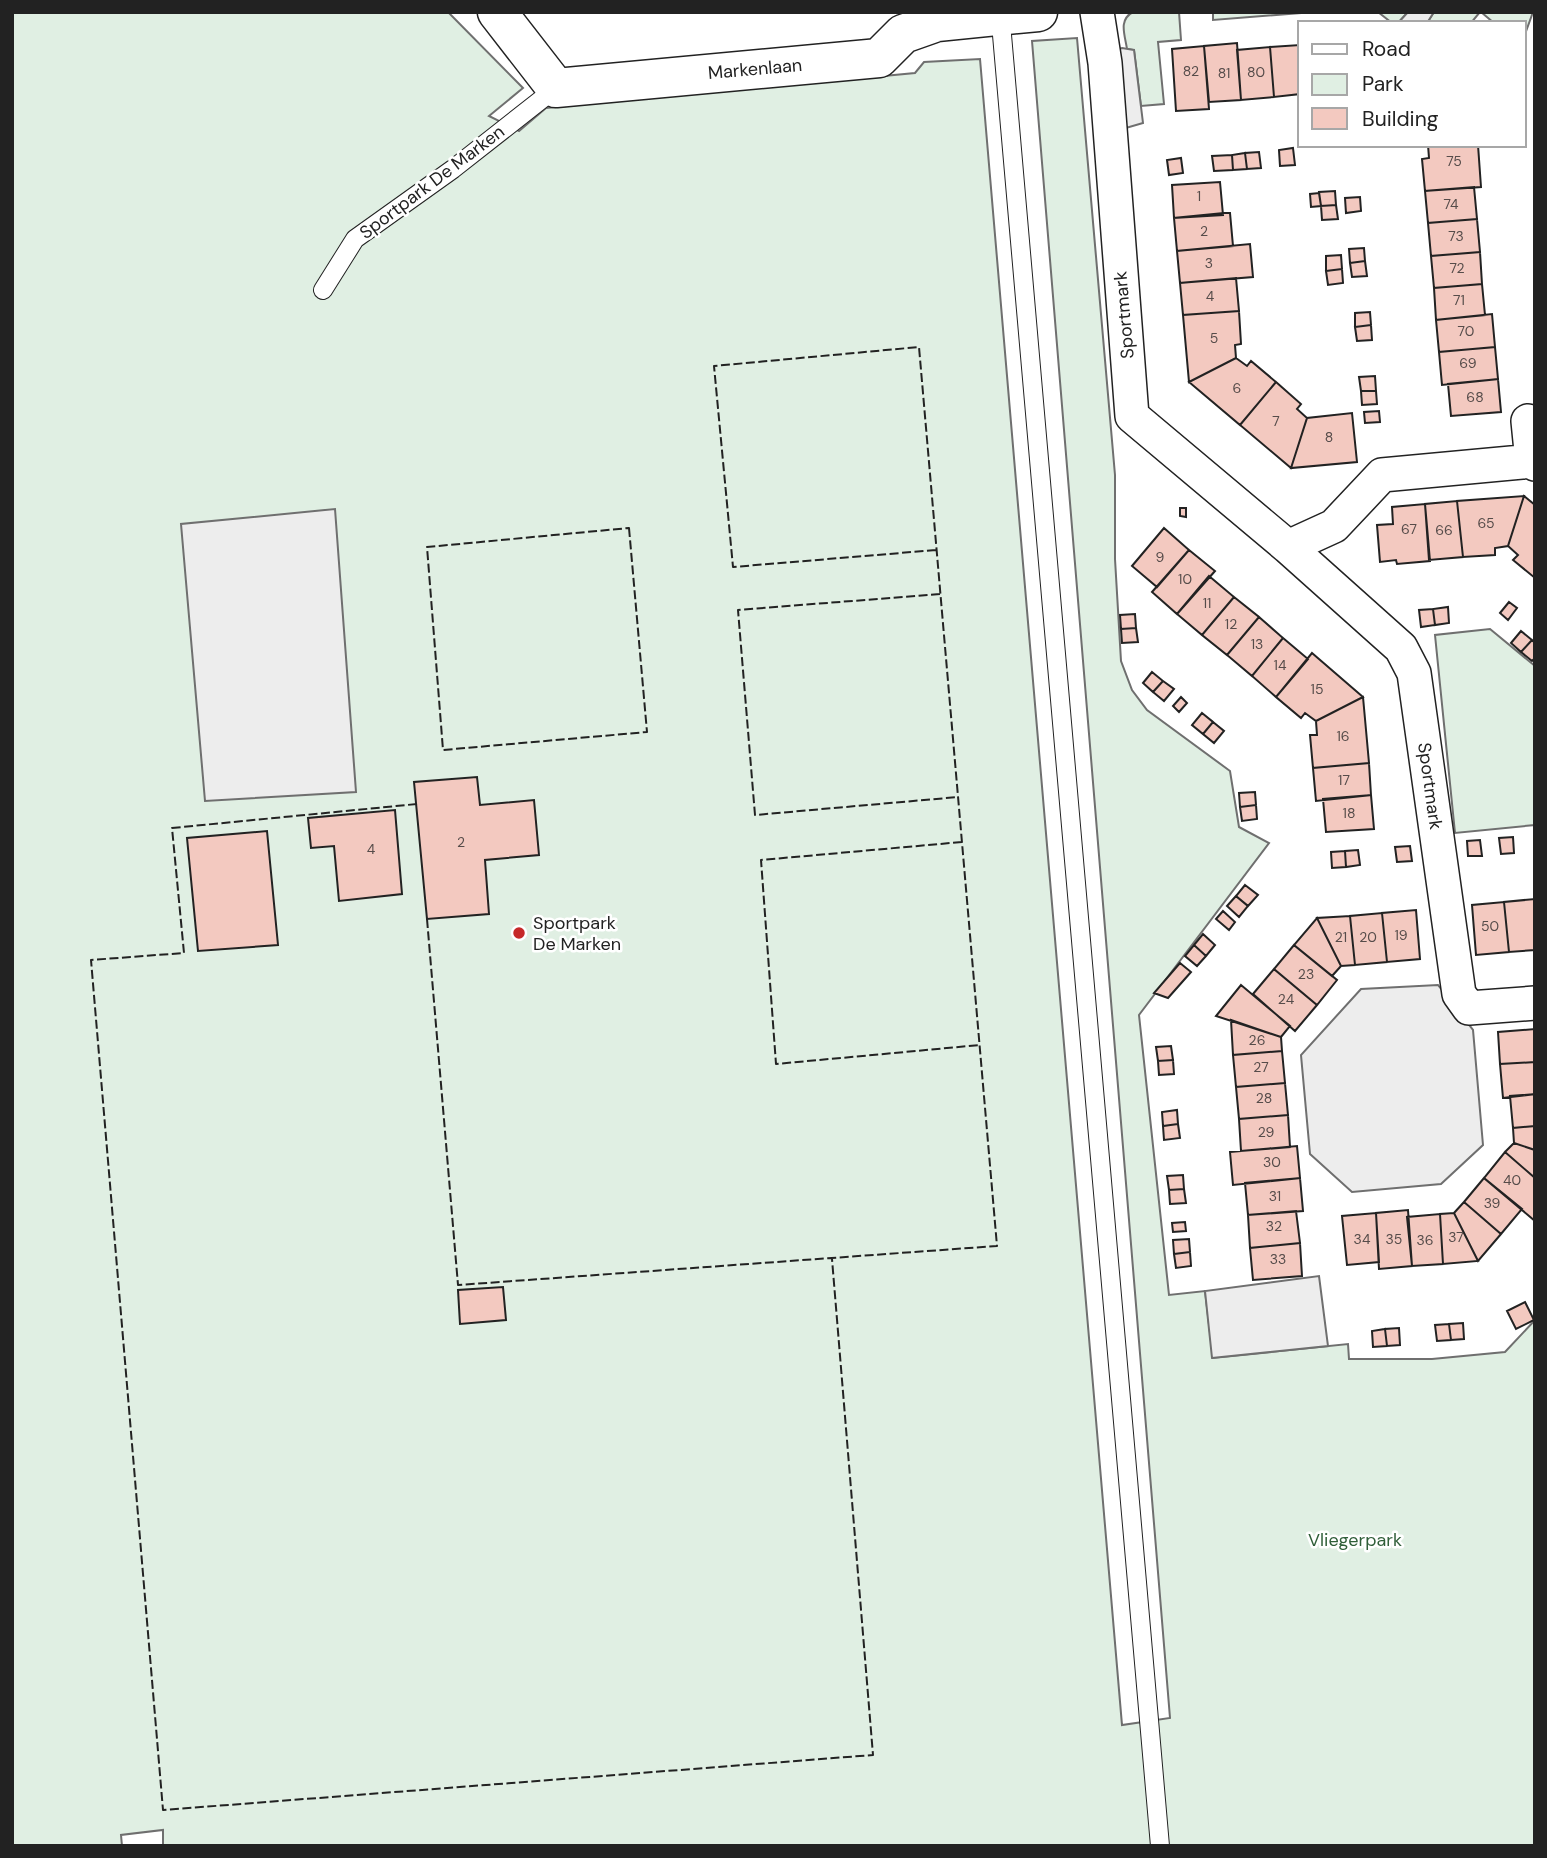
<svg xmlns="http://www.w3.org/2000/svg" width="1547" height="1858" font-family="'DM Sans',sans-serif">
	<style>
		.green { fill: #e0efe3; stroke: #6f6f6f; stroke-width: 2 }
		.parking { fill: #ededed; stroke: #6f6f6f; stroke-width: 2 }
		.building { fill: #f3c9c0; stroke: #222; stroke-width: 2 }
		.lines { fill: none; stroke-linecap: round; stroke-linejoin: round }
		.service-casing { stroke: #222; stroke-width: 20 }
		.minor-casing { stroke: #222; stroke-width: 36 }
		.tertiary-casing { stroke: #222; stroke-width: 41 }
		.service { stroke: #fff; stroke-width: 18 }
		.minor { stroke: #fff; stroke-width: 33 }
		.tertiary { stroke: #fff; stroke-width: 38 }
		.fence { stroke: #222; stroke-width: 2; stroke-dasharray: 9 3.5; stroke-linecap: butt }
		.poi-dot { fill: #c62828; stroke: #fff; stroke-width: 2.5 }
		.labels { text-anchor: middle; stroke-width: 5; stroke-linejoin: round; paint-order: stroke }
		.number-label { font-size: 14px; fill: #564c4a }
		.street-label { font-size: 18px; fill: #222; stroke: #fff }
		.poi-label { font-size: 18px; fill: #222; stroke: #fff; text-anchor: start }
		.park-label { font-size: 18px; fill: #2f5e38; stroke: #fff }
	</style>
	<rect width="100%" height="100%" fill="#fff"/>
	<!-- green -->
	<path class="green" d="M 12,12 L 448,12 L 523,88 L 489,116 L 519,131 L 546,108 L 915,73 L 924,62 L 980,59 L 1122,1725 L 1170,1718 L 1032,41 L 1077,38 L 1115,475 L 1115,559 L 1121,661 L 1132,690 L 1147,710 L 1230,771 L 1239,827 L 1269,843 L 1139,1015 L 1169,1295 L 1205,1291 L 1213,1358 L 1348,1344 L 1349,1359 L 1432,1359 L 1505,1352 L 1535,1320 L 1535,1846 L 163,1846 L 163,1830 L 121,1835 L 122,1846 L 12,1846 Z
		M 1133,12 L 1179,12 L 1181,40 L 1158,42 L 1164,104 L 1141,106 L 1134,50 L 1127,49 C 1125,35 1118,20 1133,12 Z
		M 1213,12 L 1314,12 L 1213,20 Z
		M 1378,12 L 1408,12 L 1398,23 L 1392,23 Z
		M 1434,12 L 1480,12 L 1471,23 L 1427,23 Z
		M 1481,12 L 1533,12 L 1524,37 L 1524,23 L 1494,23 Z
		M 1490,629 L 1535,666 L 1535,825 L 1455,833 L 1435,635 Z"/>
	<!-- parking -->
	<path class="parking" d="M 1408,12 L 1434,12 L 1427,23 L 1398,23 Z
		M 1122,48 L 1134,50 L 1143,123 L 1119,130 L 1111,52 Z
		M 335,509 L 356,792 L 205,801 L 181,524 Z
		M 1438,985 L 1473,1030 L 1483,1145 L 1441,1184 L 1352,1192 L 1310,1154 L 1301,1055 L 1361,989 Z
		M 1319,1276 L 1328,1346 L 1212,1358 L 1205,1291 Z"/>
	<!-- building -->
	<path class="building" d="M 1237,43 L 1241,100 L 1209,102 L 1204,46 Z
		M 1300,45 L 1300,94 L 1274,97 L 1270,47 Z
		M 1204,46 L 1209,109 L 1176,111 L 1172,49 Z
		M 1270,47 L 1274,97 L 1241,100 L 1237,50 Z
		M 1428,145 L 1478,145 L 1481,187 L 1425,191 L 1422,159 L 1429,158 Z
		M 1293,148 L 1295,165 L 1280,166 L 1279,150 Z
		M 1259,152 L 1261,168 L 1247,169 L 1245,153 Z
		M 1245,153 L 1247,169 L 1233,170 L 1232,155 Z
		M 1232,155 L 1233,170 L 1214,171 L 1212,156 Z
		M 1181,158 L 1183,173 L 1169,175 L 1167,160 Z
		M 1220,182 L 1223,215 L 1174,218 L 1172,185 Z
		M 1474,187 L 1477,219 L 1428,223 L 1425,191 Z
		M 1335,191 L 1336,205 L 1321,206 L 1319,192 Z
		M 1319,193 L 1321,206 L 1311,207 L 1310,194 Z
		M 1360,197 L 1361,211 L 1346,213 L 1345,198 Z
		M 1336,205 L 1338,219 L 1322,220 L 1321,206 Z
		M 1224,213 L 1230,213 L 1233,246 L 1177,251 L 1174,218 Z
		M 1477,219 L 1480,252 L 1431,256 L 1428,223 Z
		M 1250,244 L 1253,277 L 1180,283 L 1177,251 Z
		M 1364,248 L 1365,261 L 1350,263 L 1349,249 Z
		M 1480,252 L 1482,284 L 1434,288 L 1431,256 Z
		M 1341,255 L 1342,269 L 1326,271 L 1326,256 Z
		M 1365,261 L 1367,276 L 1352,277 L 1350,263 Z
		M 1342,269 L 1343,283 L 1328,285 L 1326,271 Z
		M 1236,278 L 1239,311 L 1183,315 L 1180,283 Z
		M 1482,284 L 1485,315 L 1436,320 L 1434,288 Z
		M 1239,311 L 1241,344 L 1235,345 L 1236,358 L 1189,382 L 1183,315 Z
		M 1370,312 L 1371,325 L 1355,327 L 1355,313 Z
		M 1492,314 L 1495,347 L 1439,352 L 1436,320 Z
		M 1371,325 L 1372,340 L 1357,341 L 1355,327 Z
		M 1495,347 L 1498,379 L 1442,385 L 1439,352 Z
		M 1236,358 L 1247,366 L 1251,361 L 1276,382 L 1240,425 L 1189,382 Z
		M 1375,376 L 1376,391 L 1361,391 L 1359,377 Z
		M 1498,379 L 1501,412 L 1451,416 L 1448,384 Z
		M 1276,382 L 1301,404 L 1297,409 L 1307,418 L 1291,468 L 1240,425 Z
		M 1361,391 L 1376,391 L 1377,404 L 1362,405 Z
		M 1379,411 L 1380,422 L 1365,423 L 1364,412 Z
		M 1352,413 L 1357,462 L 1291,468 L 1307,418 Z
		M 1524,496 L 1508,546 L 1495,548 L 1495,555 L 1463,557 L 1457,501 Z
		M 1524,496 L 1535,505 L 1535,578 L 1513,560 L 1518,555 L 1508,546 Z
		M 1457,501 L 1463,557 L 1429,560 L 1425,504 Z
		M 1425,504 L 1430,561 L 1397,564 L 1396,560 L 1380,562 L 1377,525 L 1393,524 L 1392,507 Z
		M 1180,508 L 1186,508 L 1186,517 L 1180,516 Z
		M 1164,528 L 1189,550 L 1157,587 L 1132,566 Z
		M 1189,550 L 1215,571 L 1177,614 L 1152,592 Z
		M 1209,576 L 1234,597 L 1202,635 L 1177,614 Z
		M 1234,597 L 1259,617 L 1227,655 L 1202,635 Z
		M 1509,602 L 1517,608 L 1508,620 L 1500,613 Z
		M 1448,607 L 1449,623 L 1435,625 L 1433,609 Z
		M 1433,609 L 1435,625 L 1421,627 L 1419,610 Z
		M 1135,614 L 1136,628 L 1121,629 L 1120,615 Z
		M 1259,617 L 1283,638 L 1252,676 L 1227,655 Z
		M 1136,628 L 1138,642 L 1122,643 L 1121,629 Z
		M 1521,631 L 1532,640 L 1521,652 L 1511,643 Z
		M 1283,638 L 1308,659 L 1276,697 L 1252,676 Z
		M 1532,640 L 1535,643 L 1535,658 L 1532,661 L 1521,652 Z
		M 1312,653 L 1363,697 L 1316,721 L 1305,713 L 1301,718 L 1276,697 Z
		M 1152,672 L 1163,681 L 1153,692 L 1143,683 Z
		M 1163,681 L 1174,689 L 1164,701 L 1153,692 Z
		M 1181,697 L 1187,703 L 1179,712 L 1173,706 Z
		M 1363,697 L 1369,763 L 1313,768 L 1310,735 L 1317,735 L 1316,721 Z
		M 1202,713 L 1213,722 L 1203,734 L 1192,725 Z
		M 1213,722 L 1224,731 L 1214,743 L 1203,734 Z
		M 1369,763 L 1371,795 L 1316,801 L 1313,768 Z
		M 477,777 L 480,805 L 534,800 L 539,855 L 485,860 L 489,914 L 427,919 L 414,782 Z
		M 1255,792 L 1256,805 L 1240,807 L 1239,793 Z
		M 1371,795 L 1374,829 L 1326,832 L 1323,799 Z
		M 1256,805 L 1257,819 L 1242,821 L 1240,807 Z
		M 395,810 L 402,894 L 339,901 L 334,846 L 311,848 L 308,818 Z
		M 267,831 L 278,945 L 198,951 L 187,838 Z
		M 1513,837 L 1514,853 L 1501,854 L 1499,838 Z
		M 1480,840 L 1482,856 L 1468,856 L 1467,841 Z
		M 1410,846 L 1412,861 L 1397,862 L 1395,847 Z
		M 1358,850 L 1360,865 L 1346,867 L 1345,851 Z
		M 1345,851 L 1346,867 L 1332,868 L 1331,852 Z
		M 1245,885 L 1258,895 L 1248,906 L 1236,896 Z
		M 1236,896 L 1248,906 L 1239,917 L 1227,906 Z
		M 1535,899 L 1535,950 L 1509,952 L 1504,902 Z
		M 1504,902 L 1509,952 L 1476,955 L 1472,905 Z
		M 1416,910 L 1420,959 L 1387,962 L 1382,913 Z
		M 1223,911 L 1235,922 L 1229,930 L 1216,919 Z
		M 1382,913 L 1387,962 L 1355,965 L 1350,916 Z
		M 1350,916 L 1355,965 L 1341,966 L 1317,918 Z
		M 1317,918 L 1341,966 L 1332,976 L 1294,945 Z
		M 1203,934 L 1215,945 L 1206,956 L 1194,945 Z
		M 1194,945 L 1206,956 L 1197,966 L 1185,956 Z
		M 1294,945 L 1337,980 L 1317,1005 L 1274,969 Z
		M 1180,963 L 1191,972 L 1168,998 L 1154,993 Z
		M 1274,969 L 1317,1005 L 1295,1031 L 1253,994 Z
		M 1241,985 L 1290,1026 L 1281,1037 L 1216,1016 Z
		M 1231,1020 L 1281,1037 L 1282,1051 L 1233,1055 Z
		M 1535,1029 L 1535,1062 L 1500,1064 L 1498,1032 Z
		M 1171,1046 L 1173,1060 L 1158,1061 L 1156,1047 Z
		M 1282,1051 L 1285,1083 L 1236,1087 L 1233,1055 Z
		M 1173,1060 L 1174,1074 L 1159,1075 L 1158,1061 Z
		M 1535,1062 L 1535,1094 L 1503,1098 L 1500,1064 Z
		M 1285,1083 L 1288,1115 L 1239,1119 L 1236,1087 Z
		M 1535,1094 L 1535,1126 L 1513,1128 L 1510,1096 Z
		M 1177,1110 L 1178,1124 L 1163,1126 L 1162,1112 Z
		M 1288,1115 L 1290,1147 L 1241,1151 L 1239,1119 Z
		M 1178,1124 L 1180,1138 L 1164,1140 L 1163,1126 Z
		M 1535,1126 L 1535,1150 L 1514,1143 L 1513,1128 Z
		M 1514,1143 L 1535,1150 L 1535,1178 L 1505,1152 Z
		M 1297,1146 L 1300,1178 L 1233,1185 L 1230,1152 Z
		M 1505,1152 L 1535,1178 L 1535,1221 L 1484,1178 Z
		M 1183,1175 L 1184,1189 L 1169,1190 L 1167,1176 Z
		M 1300,1178 L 1303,1211 L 1248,1215 L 1245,1183 Z
		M 1484,1178 L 1522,1209 L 1501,1234 L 1464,1202 Z
		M 1184,1189 L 1186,1203 L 1170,1204 L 1169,1190 Z
		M 1464,1202 L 1501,1234 L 1478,1261 L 1454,1213 Z
		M 1408,1210 L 1412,1266 L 1379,1269 L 1376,1213 Z
		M 1296,1211 L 1300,1243 L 1250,1248 L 1248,1215 Z
		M 1376,1213 L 1379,1262 L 1347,1265 L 1342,1216 Z
		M 1454,1213 L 1478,1261 L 1443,1264 L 1440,1214 Z
		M 1440,1214 L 1443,1264 L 1412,1266 L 1407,1217 Z
		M 1185,1222 L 1186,1231 L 1173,1232 L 1172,1223 Z
		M 1189,1239 L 1190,1252 L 1174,1254 L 1173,1240 Z
		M 1300,1243 L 1302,1276 L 1253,1280 L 1250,1248 Z
		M 1190,1252 L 1191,1266 L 1176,1268 L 1174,1254 Z
		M 503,1287 L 506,1320 L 460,1324 L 458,1290 Z
		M 1525,1302 L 1534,1320 L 1516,1329 L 1507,1311 Z
		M 1463,1323 L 1464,1339 L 1451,1340 L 1449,1324 Z
		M 1449,1324 L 1451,1340 L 1437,1341 L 1435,1325 Z
		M 1399,1328 L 1400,1345 L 1387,1346 L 1385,1329 Z
		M 1385,1329 L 1387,1346 L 1373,1347 L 1372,1331 Z"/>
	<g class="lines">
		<defs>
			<path id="service" d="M 1000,12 L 1160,1846
				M 323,290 L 355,239 L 453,169 L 556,88"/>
			<path id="minor" d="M 1097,12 L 1105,63 L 1132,416 L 1288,547 L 1401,648 L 1414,673 L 1459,994 L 1469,1008 L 1535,1003
				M 1528,421 L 1532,461
				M 1288,547 L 1334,526 L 1382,475 L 1532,461 L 1535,464"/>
			<path id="tertiary" d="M 497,12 L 556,88 L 879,58 L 903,34 L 937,22 L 1038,12"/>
		</defs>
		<!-- service casing -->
		<use href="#service" class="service-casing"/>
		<!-- minor casing -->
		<use href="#minor" class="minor-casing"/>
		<!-- tertiary casing -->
		<use href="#tertiary" class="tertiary-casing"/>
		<!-- service -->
		<use href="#service" class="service"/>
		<!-- minor -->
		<use href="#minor" class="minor"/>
		<!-- tertiary -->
		<use href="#tertiary" class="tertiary"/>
		<!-- fence -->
		<path class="fence" d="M 629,528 L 647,732 L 443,750 L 427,547 Z
			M 940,594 L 738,610 L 755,815 L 958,797
			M 417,804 L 172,828 L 184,953 L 91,960 L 163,1810 L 873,1755 L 832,1259
			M 962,842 L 761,860 L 776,1064 L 980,1045
			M 427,919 L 458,1285 L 997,1246 L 919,347 L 714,366 L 733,567 L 936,550"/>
	</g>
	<!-- markers -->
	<circle class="poi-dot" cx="519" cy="933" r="7"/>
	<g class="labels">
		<!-- number labels -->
		<g class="number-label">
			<text x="1191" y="76">82</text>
			<text x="1256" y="77">80</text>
			<text x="1224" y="78">81</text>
			<text x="1454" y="166">75</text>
			<text x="1199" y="201">1</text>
			<text x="1451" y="209">74</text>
			<text x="1204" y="236">2</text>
			<text x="1456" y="241">73</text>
			<text x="1209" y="268">3</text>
			<text x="1457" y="273">72</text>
			<text x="1210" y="301">4</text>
			<text x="1459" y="305">71</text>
			<text x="1466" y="336">70</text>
			<text x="1214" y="343">5</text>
			<text x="1468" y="368">69</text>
			<text x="1237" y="393">6</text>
			<text x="1475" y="402">68</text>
			<text x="1276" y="426">7</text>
			<text x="1329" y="442">8</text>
			<text x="1486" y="528">65</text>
			<text x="1409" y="534">67</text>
			<text x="1444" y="535">66</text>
			<text x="1160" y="562">9</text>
			<text x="1185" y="584">10</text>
			<text x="1207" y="608">11</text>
			<text x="1231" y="629">12</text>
			<text x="1257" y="649">13</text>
			<text x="1280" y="670">14</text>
			<text x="1317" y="694">15</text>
			<text x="1343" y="741">16</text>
			<text x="1344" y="785">17</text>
			<text x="1349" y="818">18</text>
			<text x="461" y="847">2</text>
			<text x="371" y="854">4</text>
			<text x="1490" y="931">50</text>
			<text x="1401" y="940">19</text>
			<text x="1341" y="942">21</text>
			<text x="1368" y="942">20</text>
			<text x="1306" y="979">23</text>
			<text x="1286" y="1004">24</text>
			<text x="1257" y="1045">26</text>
			<text x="1261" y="1072">27</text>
			<text x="1264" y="1103">28</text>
			<text x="1266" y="1137">29</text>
			<text x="1272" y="1167">30</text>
			<text x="1512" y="1185">40</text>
			<text x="1275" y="1201">31</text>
			<text x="1492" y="1208">39</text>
			<text x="1274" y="1231">32</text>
			<text x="1456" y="1242">37</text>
			<text x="1362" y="1244">34</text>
			<text x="1394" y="1244">35</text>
			<text x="1425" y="1245">36</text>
			<text x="1278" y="1264">33</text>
		</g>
		<!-- street labels -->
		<g class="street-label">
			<text transform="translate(755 69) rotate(-5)" y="6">Markenlaan</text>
			<text transform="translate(432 182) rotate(-37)" y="6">Sportpark De Marken</text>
			<text transform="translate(1124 315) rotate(-95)" y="6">Sportmark</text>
			<text transform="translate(1430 786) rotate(82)" y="6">Sportmark</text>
		</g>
		<!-- poi labels -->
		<g class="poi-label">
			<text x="533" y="929">Sportpark<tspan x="533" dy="21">De Marken</tspan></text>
		</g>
		<!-- park labels -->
		<g class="park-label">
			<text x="1355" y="1546">Vliegerpark</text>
		</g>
	</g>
	<!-- border -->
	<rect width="1547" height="1858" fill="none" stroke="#222222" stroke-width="28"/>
	<!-- legend -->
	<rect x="1298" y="21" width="228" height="126" fill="#ffffff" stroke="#a7a7a7" stroke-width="2"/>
	<rect x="1312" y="44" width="35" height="10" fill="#ffffff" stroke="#a7a7a7" stroke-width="2"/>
	<text x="1362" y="56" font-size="21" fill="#222222">Road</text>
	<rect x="1312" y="74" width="35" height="21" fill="#e0efe3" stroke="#a7a7a7" stroke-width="2"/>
	<text x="1362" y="91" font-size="21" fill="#222222">Park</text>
	<rect x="1312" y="108" width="35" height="21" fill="#f3c9c0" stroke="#a7a7a7" stroke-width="2"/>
	<text x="1362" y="126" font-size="21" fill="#222222">Building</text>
</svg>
